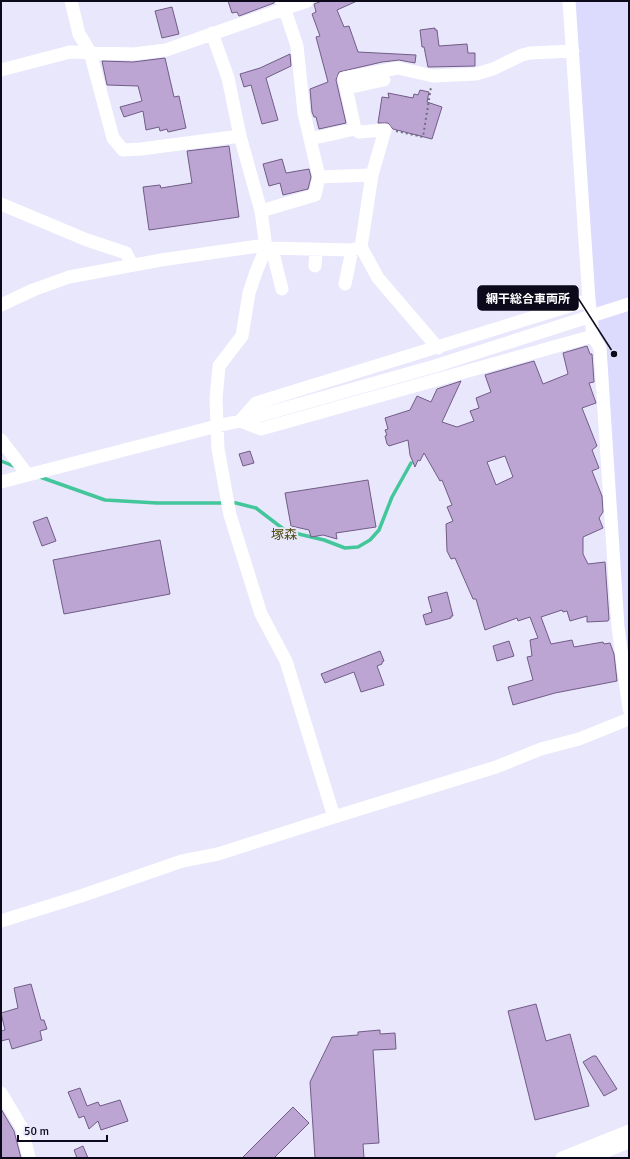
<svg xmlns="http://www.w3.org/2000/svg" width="630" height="1159" font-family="Signika,'Noto Sans JP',sans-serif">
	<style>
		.built { fill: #dcdbfe }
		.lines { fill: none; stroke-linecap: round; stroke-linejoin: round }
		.stream { stroke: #44c69b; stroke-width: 3.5 }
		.building { fill: #bca5d3; stroke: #715c86; fill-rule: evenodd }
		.path { stroke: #706f82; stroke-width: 2; stroke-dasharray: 2 3; stroke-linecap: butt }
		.minor { stroke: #fff; stroke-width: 13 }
		.labels { text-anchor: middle; stroke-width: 3.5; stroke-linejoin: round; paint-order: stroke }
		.quarter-label { font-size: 13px; fill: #4d4b0b; stroke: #e8e7fc }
		.leader { fill: none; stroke: #0b091a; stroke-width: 1.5 }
		.callout-dot { fill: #0b091a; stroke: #e8e7fc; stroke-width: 1.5 }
		.callout { fill: #0b091a; stroke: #0b091a; stroke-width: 1.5 }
		.callout-label { font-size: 12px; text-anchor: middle; font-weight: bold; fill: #fff }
	</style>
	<rect width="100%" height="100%" fill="#e8e7fc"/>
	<!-- built -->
	<path class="built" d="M 575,1 L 629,1 L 629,677 L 591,285 Z"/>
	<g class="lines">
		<!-- stream -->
		<path class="stream" d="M 1,461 L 16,467
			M 40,477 L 105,500 L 157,503 L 236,503 L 256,508 L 286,531 L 324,540 L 345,548 L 358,547 L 370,540 L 379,530 L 392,497 L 411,463"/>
	</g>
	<!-- building -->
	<path class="building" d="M 228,1 L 274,1 L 274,3 L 239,16 L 237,12 L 232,13 Z
		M 322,1 L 357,1 L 337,10 L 344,27 L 349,26 L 358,52 L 416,55 L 415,63 L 399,60 L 382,62 L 339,72 L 336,80 L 346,123 L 319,129 L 316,117 L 314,117 L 312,112 L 310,89 L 328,82 L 316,37 L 320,36 L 312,14 L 316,12 L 314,4 Z
		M 172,7 L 179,34 L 162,38 L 155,11 Z
		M 435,28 L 435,30 L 437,30 L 439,46 L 467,44 L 468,53 L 475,53 L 475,66 L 428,67 L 424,47 L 422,47 L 420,30 Z
		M 290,54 L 291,66 L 266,78 L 278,120 L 262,124 L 251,85 L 244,87 L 240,74 L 260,68 Z
		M 165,58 L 174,97 L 179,96 L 186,128 L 168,132 L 167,129 L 160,131 L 159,127 L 146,130 L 143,111 L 124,117 L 120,107 L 142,101 L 138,86 L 107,85 L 102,61 L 133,62 Z
		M 420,90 L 429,92 L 427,102 L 442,107 L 432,139 L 393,129 L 388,123 L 378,123 L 382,97 L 389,98 L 388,93 L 413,98 L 414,94 L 418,95 Z
		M 229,146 L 239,217 L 149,230 L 143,187 L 160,185 L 161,188 L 192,183 L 187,151 Z
		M 282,159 L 286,173 L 309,169 L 311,177 L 308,189 L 283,195 L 280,183 L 269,186 L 263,164 Z
		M 587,346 L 590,354 L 592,354 L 594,382 L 589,383 L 596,403 L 582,408 L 597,446 L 592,450 L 599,468 L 592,471 L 602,496 L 603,512 L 599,518 L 603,528 L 583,537 L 583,554 L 588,564 L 605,562 L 609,619 L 608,621 L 587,622 L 587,616 L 570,621 L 567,611 L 563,612 L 562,610 L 541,617 L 551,644 L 572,640 L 574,647 L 603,642 L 604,644 L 610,643 L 614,654 L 617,681 L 555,693 L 513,705 L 508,687 L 533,680 L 527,657 L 532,656 L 530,640 L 538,638 L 530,617 L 518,621 L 517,618 L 485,630 L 476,599 L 473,599 L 455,558 L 451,559 L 447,551 L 446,524 L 453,521 L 447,507 L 452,505 L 442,480 L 440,481 L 424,453 L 420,461 L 418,460 L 415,467 L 410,455 L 408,440 L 389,446 L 387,444 L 385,436 L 387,435 L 385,430 L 388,429 L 385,418 L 410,410 L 417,396 L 431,402 L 437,389 L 461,381 L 442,422 L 457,427 L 474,421 L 470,411 L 479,408 L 476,398 L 491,392 L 485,375 L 534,361 L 543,384 L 568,374 L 563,353 ZM 505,456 L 513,477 L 496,485 L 487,462 Z
		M 250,451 L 254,463 L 243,466 L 239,454 Z
		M 368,480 L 376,527 L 336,533 L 337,539 L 323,535 L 311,537 L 309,530 L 291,526 L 285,493 Z
		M 47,517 L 56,541 L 42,546 L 33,522 Z
		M 160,540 L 170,594 L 64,614 L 53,560 Z
		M 447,592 L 453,616 L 451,616 L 451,618 L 426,625 L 423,615 L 432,612 L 428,597 Z
		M 509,641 L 514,656 L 497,661 L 493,646 Z
		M 380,651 L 384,661 L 382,662 L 382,664 L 377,666 L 384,685 L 361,692 L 354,672 L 325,683 L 321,674 Z
		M 31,984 L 41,1020 L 44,1020 L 47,1029 L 40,1031 L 42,1040 L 12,1049 L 9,1039 L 1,1041 L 1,1031 L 5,1030 L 1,1013 L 18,1008 L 14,988 Z
		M 536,1004 L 546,1041 L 570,1034 L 589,1106 L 535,1120 L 508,1011 Z
		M 380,1030 L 380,1034 L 395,1033 L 396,1049 L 373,1050 L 379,1143 L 363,1144 L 364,1158 L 315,1158 L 310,1082 L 332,1037 L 358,1035 L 358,1032 Z
		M 593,1056 L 596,1056 L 617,1089 L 604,1096 L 583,1062 Z
		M 80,1088 L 87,1106 L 98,1102 L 100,1106 L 120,1100 L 128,1121 L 101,1130 L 98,1121 L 89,1129 L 84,1116 L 79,1118 L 68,1092 Z
		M 293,1107 L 309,1123 L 274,1158 L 242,1158 Z
		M 1,1109 L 14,1131 L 21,1158 L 1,1158 Z
		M 83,1146 L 88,1158 L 77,1158 L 74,1150 Z"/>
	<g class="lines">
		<!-- path -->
		<path class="path" d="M 396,131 L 423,137 L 431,87"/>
		<!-- minor -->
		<path class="minor" d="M 71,1 L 79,34 L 90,52 L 113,138 L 123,150 L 141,149 L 240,136
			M 569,1 L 589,300 L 593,336 L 600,348 L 618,627 L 629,709
			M 212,33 L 228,78 L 240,136 L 261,211 L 266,248 L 256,272 L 249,293 L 242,336 L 219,366 L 216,399 L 218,449 L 230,515 L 261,614 L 286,661 L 334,817 L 496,767 L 541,749 L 579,739 L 629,719
			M 1,70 L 70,52 L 133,54 L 166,50 L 307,1
			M 347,88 L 384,80
			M 355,129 L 359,132 L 385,130 L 372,175 L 361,247 L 378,278 L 438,348
			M 310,139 L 355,129 L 344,78 L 398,68 L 433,76 L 476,74 L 493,69 L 522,55 L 530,53 L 573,51
			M 319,177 L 372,175
			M 1,204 L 87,240 L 126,253 L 132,265
			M 261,211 L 315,195 L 319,177 L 304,113 L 297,46 L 282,1
			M 266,248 L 352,250 L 361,247
			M 272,249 L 282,289
			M 315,266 L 316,250
			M 345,284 L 352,250
			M 589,300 L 256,403 L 240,421 L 261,429 L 593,336
			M 1,305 L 33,290 L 69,277 L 161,260 L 266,245
			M 1,440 L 27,474
			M 1,482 L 217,426 L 240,421 L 435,366 L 629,304
			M 1,921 L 81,896 L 182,861 L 218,854 L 334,817
			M 1,1093 L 22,1128 L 29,1158
			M 562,1158 L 629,1131
			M 588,1158 L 629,1142"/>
	</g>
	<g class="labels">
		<!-- quarter labels -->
		<g class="quarter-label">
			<text x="284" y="539">塚森</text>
		</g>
	</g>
	<!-- callouts -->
	<path class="leader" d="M614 354L578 298"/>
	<circle class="callout-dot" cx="614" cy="354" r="4"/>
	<rect class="callout" x="478" y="286" width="100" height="24" rx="4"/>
	<g class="callout-label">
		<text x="528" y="303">網干総合車両所</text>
	</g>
	<!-- border -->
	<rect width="630" height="1159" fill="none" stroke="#0b091a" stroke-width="4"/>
	<!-- scale -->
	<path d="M18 1135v6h89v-6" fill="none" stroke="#0b091a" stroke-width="2"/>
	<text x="24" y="1135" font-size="12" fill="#0b091a" stroke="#e8e7fc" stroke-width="3" paint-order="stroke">50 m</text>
</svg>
